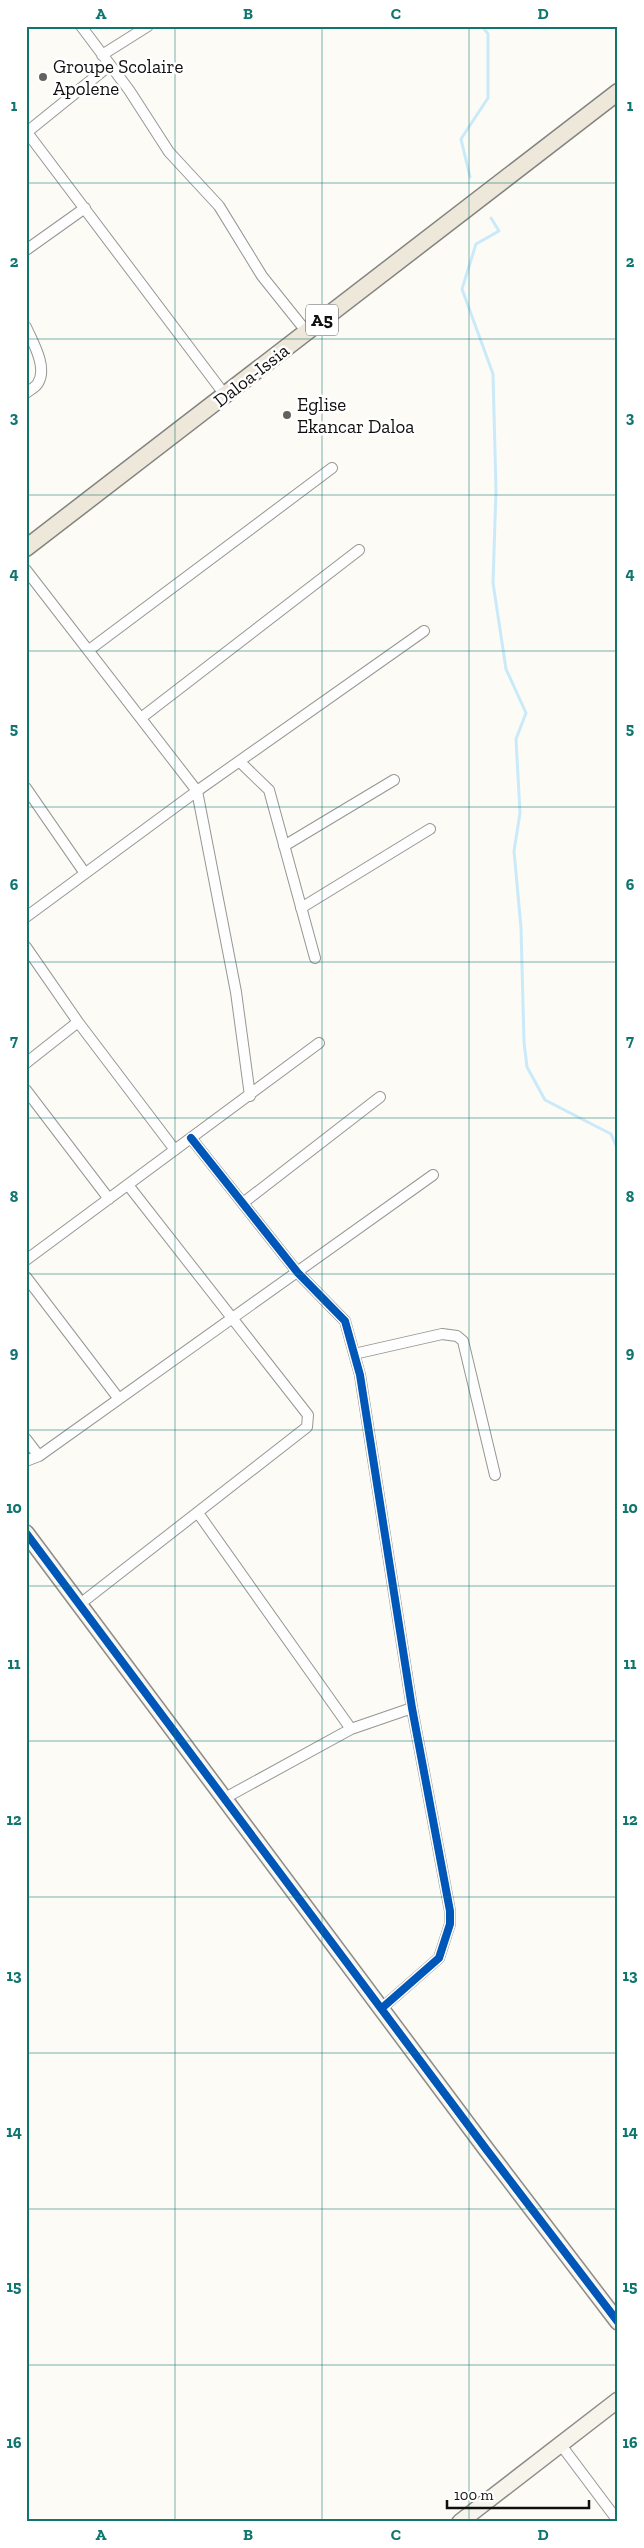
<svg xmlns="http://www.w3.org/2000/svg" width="644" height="2548" font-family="'Zilla Slab',serif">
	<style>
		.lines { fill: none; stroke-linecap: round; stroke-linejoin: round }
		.stream { stroke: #caeaf9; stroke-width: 3 }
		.street-casing { stroke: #969694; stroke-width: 12 }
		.secondary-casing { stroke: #8d8c8a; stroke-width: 18 }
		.primary-casing { stroke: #848381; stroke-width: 19 }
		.street { stroke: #fffefe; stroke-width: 10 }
		.secondary { stroke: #f6f4eb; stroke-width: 15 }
		.primary { stroke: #eee8da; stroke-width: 16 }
		.cycleway-casing { stroke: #fff; stroke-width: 11 }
		.cycleway { stroke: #0057b8; stroke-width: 8 }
		.grid { fill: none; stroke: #0f766e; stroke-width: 1; stroke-opacity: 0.55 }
		.poi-dot { fill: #636260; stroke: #fff; stroke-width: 2 }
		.labels { text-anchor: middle; stroke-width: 5; stroke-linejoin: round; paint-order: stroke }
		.shield { fill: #fff; stroke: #585858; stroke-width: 1 }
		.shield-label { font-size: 18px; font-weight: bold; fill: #101010 }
		.poi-label { font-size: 19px; fill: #101010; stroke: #fff; text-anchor: start }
		.street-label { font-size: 19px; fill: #101010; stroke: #fff }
		.neatline { fill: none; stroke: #0f766e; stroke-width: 2 }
		.grid-label { font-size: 16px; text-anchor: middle; font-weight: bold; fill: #0f766e }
	</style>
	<rect width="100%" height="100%" fill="#fcfbf6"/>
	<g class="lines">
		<!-- stream -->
		<path class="stream" d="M 470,177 L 461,139 L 488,98 L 488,34 L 482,26
			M 491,218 L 499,231 L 476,244 L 462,289 L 493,374 L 496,490 L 493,583 L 506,669 L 526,713 L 516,739 L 520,813 L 514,851 L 521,928 L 524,1042 L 527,1067 L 545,1100 L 611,1134 L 618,1150
			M 618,1219 L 618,1225"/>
		<defs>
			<path id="street" d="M 81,26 L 129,90 L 169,152 L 219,206 L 262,276 L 306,331
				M 102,55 L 148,26
				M 26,131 L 225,395
				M 27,132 L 110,65
				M 26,250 L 85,208
				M 26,327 C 32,341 48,367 38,383 C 36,387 30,390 26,393
				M 26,570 L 197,791 L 26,917
				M 89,650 L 332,468
				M 141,718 L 359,550
				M 240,762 L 269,790 L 315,958
				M 26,788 L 84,872
				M 284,846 L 394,780
				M 301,908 L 430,829
				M 26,947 L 78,1022 L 175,1150
				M 26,1063 L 78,1022
				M 26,1090 L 109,1199
				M 250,1096 L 236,992 L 197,791 L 424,631
				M 191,1138 L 298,1273 L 345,1321 L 360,1375 L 412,1708 L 450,1911 L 450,1924 L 439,1958 L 382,2008
				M 243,1203 L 380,1097
				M 26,1260 L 319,1043
				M 26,1277 L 119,1399
				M 354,1354 L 442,1334 L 457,1336 L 463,1341 L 495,1475
				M 26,1439 L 39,1456
				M 26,1461 L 39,1456 L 433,1175
				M 198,1513 L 351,1729
				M 80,1604 L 307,1427 L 308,1415 L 128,1185
				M 225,1798 L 351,1729 L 412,1708
				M 561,2445 L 618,2521"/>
			<path id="secondary" d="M 26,1533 L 486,2149 L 618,2322
				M 460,2522 L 618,2400"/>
			<path id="primary" d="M 26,548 L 618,92"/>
		</defs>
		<!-- street casing -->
		<use href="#street" class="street-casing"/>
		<!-- secondary casing -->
		<use href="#secondary" class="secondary-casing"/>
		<!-- primary casing -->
		<use href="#primary" class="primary-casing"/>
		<!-- street -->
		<use href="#street" class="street"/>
		<!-- secondary -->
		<use href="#secondary" class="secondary"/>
		<!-- primary -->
		<use href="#primary" class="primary"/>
		<defs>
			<path id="cycleway" d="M 191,1138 L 298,1273 L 345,1321 L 360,1375 L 412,1708 L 450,1911 L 450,1924 L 439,1958 L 382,2008
				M 26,1533 L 486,2149 L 618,2322"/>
		</defs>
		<!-- cycleway casing -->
		<use href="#cycleway" class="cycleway-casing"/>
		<!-- cycleway -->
		<use href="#cycleway" class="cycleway"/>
	</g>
	<!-- grid -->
	<path class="grid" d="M 175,26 L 175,2522M 322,26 L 322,2522M 469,26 L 469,2522M 26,183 L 618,183M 26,339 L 618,339M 26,495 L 618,495M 26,651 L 618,651M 26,807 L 618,807M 26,962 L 618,962M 26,1118 L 618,1118M 26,1274 L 618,1274M 26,1430 L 618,1430M 26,1586 L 618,1586M 26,1741 L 618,1741M 26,1897 L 618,1897M 26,2053 L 618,2053M 26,2209 L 618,2209M 26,2365 L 618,2365"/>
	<!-- markers -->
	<g class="poi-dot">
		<circle cx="43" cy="77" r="5"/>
		<circle cx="287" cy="415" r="5"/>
	</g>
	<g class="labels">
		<!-- shield labels -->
		<rect class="shield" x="306" y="304.5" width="32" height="31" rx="4"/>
		<g class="shield-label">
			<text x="322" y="326">A5</text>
		</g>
		<!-- poi labels -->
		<g class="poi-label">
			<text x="53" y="73">Groupe Scolaire<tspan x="53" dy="22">Apolene</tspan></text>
			<text x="297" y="411">Eglise<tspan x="297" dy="22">Ekancar Daloa</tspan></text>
		</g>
		<!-- street labels -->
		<g class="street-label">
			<text transform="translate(251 375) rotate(-38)" y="7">Daloa-Issia</text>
		</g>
	</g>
	<!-- border -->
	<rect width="644" height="2548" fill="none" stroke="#ffffff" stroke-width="55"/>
	<!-- scale -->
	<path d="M447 2500v8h142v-8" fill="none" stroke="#101010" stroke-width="2.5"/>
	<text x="454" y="2500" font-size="15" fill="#101010" stroke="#ffffff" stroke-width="4" paint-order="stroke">100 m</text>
	<rect x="28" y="28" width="588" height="2492" class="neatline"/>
	<g class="grid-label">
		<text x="101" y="19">A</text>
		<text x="248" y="19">B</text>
		<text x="396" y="19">C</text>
		<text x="543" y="19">D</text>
		<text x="14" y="111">1</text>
		<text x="630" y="111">1</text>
		<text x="14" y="267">2</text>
		<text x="630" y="267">2</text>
		<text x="14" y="423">3</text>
		<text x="630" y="423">3</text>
		<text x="14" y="579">4</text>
		<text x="630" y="579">4</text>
		<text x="14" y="734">5</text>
		<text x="630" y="734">5</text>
		<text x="14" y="890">6</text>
		<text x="630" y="890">6</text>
		<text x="14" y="1046">7</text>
		<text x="630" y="1046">7</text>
		<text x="14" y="1202">8</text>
		<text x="630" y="1202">8</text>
		<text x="14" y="1358">9</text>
		<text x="630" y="1358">9</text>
		<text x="14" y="1513">10</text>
		<text x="630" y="1513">10</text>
		<text x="14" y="1669">11</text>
		<text x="630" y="1669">11</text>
		<text x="14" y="1825">12</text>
		<text x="630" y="1825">12</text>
		<text x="14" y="1981">13</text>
		<text x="630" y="1981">13</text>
		<text x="14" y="2137">14</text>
		<text x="630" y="2137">14</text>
		<text x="14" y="2292">15</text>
		<text x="630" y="2292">15</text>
		<text x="14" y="2448">16</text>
		<text x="630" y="2448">16</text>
		<text x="101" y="2540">A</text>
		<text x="248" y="2540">B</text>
		<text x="396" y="2540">C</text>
		<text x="543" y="2540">D</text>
	</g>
</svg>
